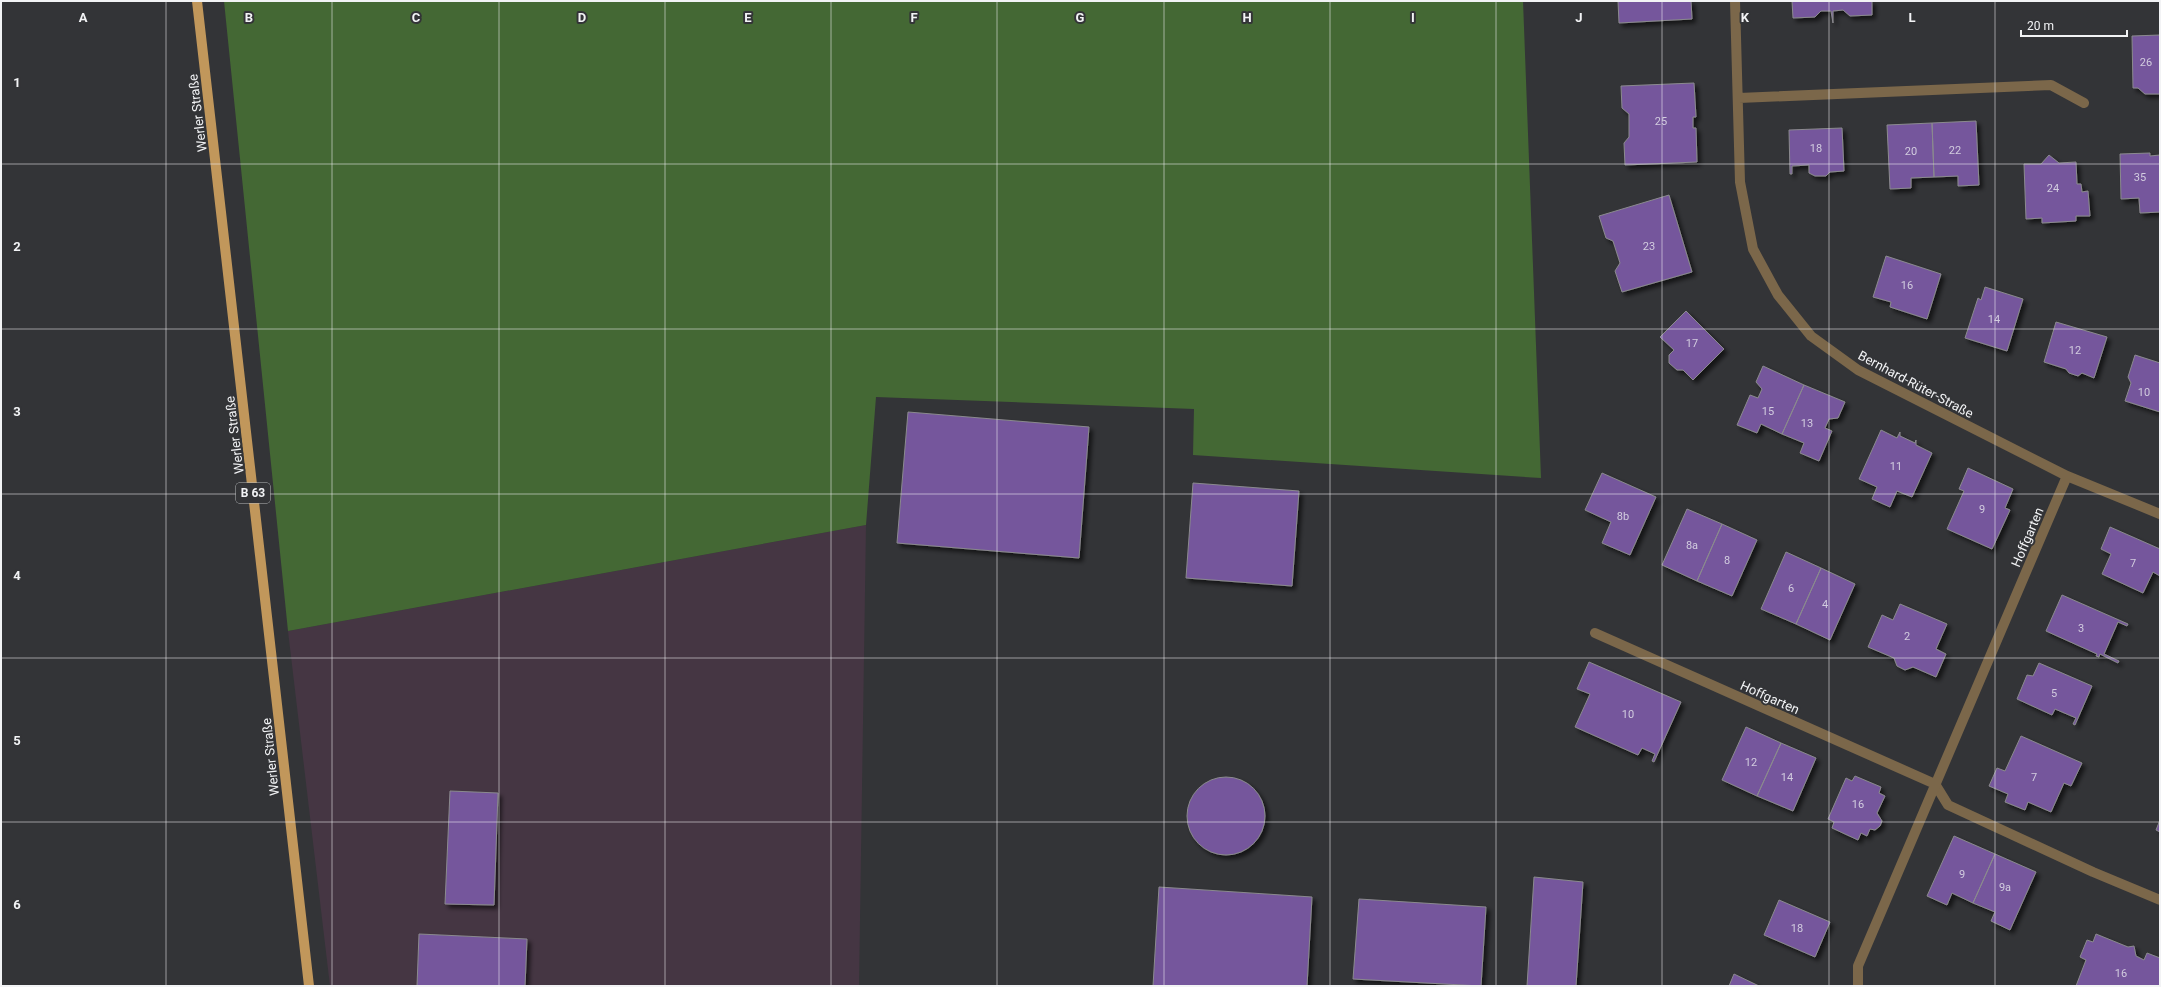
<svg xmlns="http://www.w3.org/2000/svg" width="2161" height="987" font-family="Roboto,sans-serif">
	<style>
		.industrial { fill: #453643 }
		.green { fill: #446834 }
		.building { fill: #74579c; stroke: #8b8a8e; filter: url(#shadow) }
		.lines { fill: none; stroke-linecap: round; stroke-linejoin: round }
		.lane { stroke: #7b674a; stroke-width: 10 }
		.street { stroke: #7b674a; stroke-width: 10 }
		.primary { stroke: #c1975b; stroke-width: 10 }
		.grid { fill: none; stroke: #f2f3f5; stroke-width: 1; stroke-opacity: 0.55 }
		.labels { text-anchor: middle; stroke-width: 4; stroke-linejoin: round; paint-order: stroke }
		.number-label { font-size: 11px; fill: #d2ccdf }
		.shield { fill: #333437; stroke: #b9babc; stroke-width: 1 }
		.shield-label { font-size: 12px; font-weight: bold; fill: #f2f3f5 }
		.street-label { font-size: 13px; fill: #f2f3f5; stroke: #333437 }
		.grid-label { font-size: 13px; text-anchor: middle; font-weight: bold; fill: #f2f3f5; stroke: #333437; stroke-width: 4; stroke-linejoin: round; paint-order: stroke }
	</style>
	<defs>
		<filter id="shadow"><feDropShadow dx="3.5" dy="3.5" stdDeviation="2" flood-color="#0009"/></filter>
	</defs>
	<rect width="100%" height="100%" fill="#333437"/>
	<!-- industrial -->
	<path class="industrial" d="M 866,525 L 859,986 L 330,986 L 288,631 Z"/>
	<!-- green -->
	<path class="green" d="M 224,1 L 1523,1 L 1541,478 L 1193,455 L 1194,409 L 876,397 L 866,525 L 288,631 Z"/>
	<!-- building -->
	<path class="building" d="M 1618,1 L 1691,1 L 1692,19 L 1619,23 Z
		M 1792,1 L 1872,1 L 1872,15 L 1850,16 L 1843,10 L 1833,11 L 1833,23 L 1831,11 L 1821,11 L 1815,17 L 1793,18 Z
		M 2160,35 L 2160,94 L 2145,94 L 2138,88 L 2133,88 L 2132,36 Z
		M 1694,83 L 1696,117 L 1693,117 L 1693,128 L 1696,128 L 1697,162 L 1625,165 L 1624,143 L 1629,137 L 1629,114 L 1622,108 L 1621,86 Z
		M 1976,121 L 1979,185 L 1958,186 L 1958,176 L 1934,177 L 1932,123 Z
		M 1932,123 L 1934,177 L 1911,178 L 1911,188 L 1890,189 L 1887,125 Z
		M 1842,128 L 1844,171 L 1830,172 L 1826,176 L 1815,176 L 1809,173 L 1809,165 L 1792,166 L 1792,174 L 1790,174 L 1789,130 Z
		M 2150,153 L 2150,156 L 2160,155 L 2160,212 L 2140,213 L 2139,198 L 2121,199 L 2120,154 Z
		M 2049,155 L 2059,163 L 2076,162 L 2077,184 L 2081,184 L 2082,192 L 2088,191 L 2090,216 L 2076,216 L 2076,221 L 2042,223 L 2042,218 L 2026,219 L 2024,164 L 2041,164 Z
		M 1669,195 L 1692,272 L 1622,292 L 1615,271 L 1620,263 L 1613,241 L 1606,238 L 1599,216 Z
		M 1886,256 L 1941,274 L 1927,319 L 1890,307 L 1891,302 L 1873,297 Z
		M 1985,287 L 2023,299 L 2007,351 L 1965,338 L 1978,298 L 1981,300 Z
		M 1686,311 L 1724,349 L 1693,380 L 1683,370 L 1677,370 L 1669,363 L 1669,355 L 1674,350 L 1660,337 Z
		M 2056,322 L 2107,337 L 2094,378 L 2082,373 L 2078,376 L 2069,373 L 2066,369 L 2044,362 Z
		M 2135,355 L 2160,363 L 2160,412 L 2125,401 L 2131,383 L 2128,377 Z
		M 1763,366 L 1804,385 L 1782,434 L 1761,424 L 1757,433 L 1737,425 L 1750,395 L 1758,398 L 1762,389 L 1756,382 Z
		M 1804,385 L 1845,402 L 1838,418 L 1829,419 L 1825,428 L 1832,431 L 1819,461 L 1800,453 L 1804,443 L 1782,434 Z
		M 908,412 L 1089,427 L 1079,558 L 897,543 Z
		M 1881,430 L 1897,438 L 1900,432 L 1900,436 L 1915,443 L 1916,440 L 1916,445 L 1932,453 L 1912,497 L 1897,491 L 1890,507 L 1872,499 L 1877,487 L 1859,479 Z
		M 1968,468 L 2013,489 L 2005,508 L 2010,510 L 1992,549 L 1947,529 L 1964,491 L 1959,489 Z
		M 1602,473 L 1656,497 L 1630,555 L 1602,543 L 1611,522 L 1585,510 Z
		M 1193,483 L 1299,491 L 1292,586 L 1186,578 Z
		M 1687,509 L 1722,524 L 1697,581 L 1662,565 Z
		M 1722,524 L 1757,540 L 1732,596 L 1697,581 Z
		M 2110,527 L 2160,549 L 2160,576 L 2153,572 L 2143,593 L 2102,574 L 2111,554 L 2101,549 Z
		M 1786,552 L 1821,568 L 1796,624 L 1761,609 Z
		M 1821,568 L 1855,584 L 1830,640 L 1796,624 Z
		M 2062,595 L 2128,624 L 2127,626 L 2118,622 L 2104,654 L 2119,661 L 2118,663 L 2100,654 L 2099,657 L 2096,656 L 2097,654 L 2046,631 Z
		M 1900,604 L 1947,624 L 1936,649 L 1946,654 L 1936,677 L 1913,667 L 1905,670 L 1897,666 L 1894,658 L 1868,647 L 1882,615 L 1893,620 Z
		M 1589,662 L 1681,702 L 1654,762 L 1652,761 L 1655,754 L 1642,748 L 1638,755 L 1575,727 L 1590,694 L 1577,689 Z
		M 2039,663 L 2092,686 L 2075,725 L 2073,724 L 2076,718 L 2055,709 L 2052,715 L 2017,699 L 2027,675 L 2033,676 Z
		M 1746,727 L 1781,743 L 1757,796 L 1722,780 Z
		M 2021,736 L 2082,763 L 2071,786 L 2064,783 L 2051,812 L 2028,802 L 2025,810 L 2005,802 L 2008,794 L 1989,786 L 1997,768 L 2005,771 Z
		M 1781,743 L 1816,758 L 1793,811 L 1757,796 Z
		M 1855,776 L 1881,787 L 1879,793 L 1885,796 L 1877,813 L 1882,821 L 1880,826 L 1875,830 L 1870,829 L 1867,836 L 1861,833 L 1858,840 L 1832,828 L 1834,822 L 1828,819 L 1846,778 L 1852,781 Z
		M1187 816a39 39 0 1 1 78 0a39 39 0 1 1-78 0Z
		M 450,791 L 498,793 L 494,905 L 445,904 Z
		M 2160,820 L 2160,832 L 2156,830 Z
		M 1954,836 L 1995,854 L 1973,903 L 1952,893 L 1947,905 L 1927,896 Z
		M 1995,854 L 2036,872 L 2010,930 L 1991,921 L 1995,912 L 1973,903 Z
		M 1534,877 L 1583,882 L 1576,986 L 1527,986 Z
		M 1159,887 L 1312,897 L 1307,986 L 1153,986 Z
		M 1359,899 L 1486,907 L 1481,986 L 1353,979 Z
		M 1779,900 L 1830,922 L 1815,957 L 1764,935 Z
		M 419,934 L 527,939 L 525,986 L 417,986 Z
		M 2096,934 L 2128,947 L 2134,946 L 2136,956 L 2144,960 L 2147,953 L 2160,958 L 2160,986 L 2076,986 L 2086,960 L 2080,957 L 2087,940 L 2093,942 Z
		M 1734,974 L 1759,986 L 1729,986 Z"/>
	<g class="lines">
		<!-- lane -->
		<path class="lane" d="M 1935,784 L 1948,805 L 2093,872 L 2160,900"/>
		<!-- street -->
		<path class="street" d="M 1735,1 L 1740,182 L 1753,249 L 1778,295 L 1811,336 L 1858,370 L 2067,476 L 2160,514
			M 1739,98 L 2051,85 L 2084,103
			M 1595,633 L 1935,784
			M 1858,986 L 1858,966 L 2067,476"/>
		<!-- primary -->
		<path class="primary" d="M 197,1 L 309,986"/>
	</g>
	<!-- grid -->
	<path class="grid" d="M 166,1 L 166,986M 332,1 L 332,986M 499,1 L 499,986M 665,1 L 665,986M 831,1 L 831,986M 997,1 L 997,986M 1164,1 L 1164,986M 1330,1 L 1330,986M 1496,1 L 1496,986M 1662,1 L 1662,986M 1829,1 L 1829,986M 1995,1 L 1995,986M 1,164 L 2160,164M 1,329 L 2160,329M 1,494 L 2160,494M 1,658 L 2160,658M 1,822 L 2160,822"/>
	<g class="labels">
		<!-- number labels -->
		<g class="number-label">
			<text x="2146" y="66">26</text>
			<text x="1661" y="125">25</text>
			<text x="1816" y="152">18</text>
			<text x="1955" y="154">22</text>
			<text x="1911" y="155">20</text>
			<text x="2140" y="181">35</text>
			<text x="2053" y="192">24</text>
			<text x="1649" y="250">23</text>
			<text x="1907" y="289">16</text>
			<text x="1994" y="323">14</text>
			<text x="1692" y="347">17</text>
			<text x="2075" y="354">12</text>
			<text x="2144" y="396">10</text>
			<text x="1768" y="415">15</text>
			<text x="1807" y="427">13</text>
			<text x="1896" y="470">11</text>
			<text x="1982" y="513">9</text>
			<text x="1623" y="520">8b</text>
			<text x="1692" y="549">8a</text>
			<text x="1727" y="564">8</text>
			<text x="2133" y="567">7</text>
			<text x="1791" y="592">6</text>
			<text x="1825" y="608">4</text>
			<text x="2081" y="632">3</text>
			<text x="1907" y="640">2</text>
			<text x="2054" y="697">5</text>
			<text x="1628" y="718">10</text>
			<text x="1751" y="766">12</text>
			<text x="1787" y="781">14</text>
			<text x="2034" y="781">7</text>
			<text x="1858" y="808">16</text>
			<text x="1962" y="878">9</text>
			<text x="2005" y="891">9a</text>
			<text x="1797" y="932">18</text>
			<text x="2121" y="977">16</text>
		</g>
		<!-- shield labels -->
		<rect class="shield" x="236" y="483" width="34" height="20" rx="3"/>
		<g class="shield-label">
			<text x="253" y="497">B 63</text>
		</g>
		<!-- street labels -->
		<g class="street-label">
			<text transform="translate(197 113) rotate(-97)" y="5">Werler Straße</text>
			<text transform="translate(1916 384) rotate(28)" y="5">Bernhard-Rüter-Straße</text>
			<text transform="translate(234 435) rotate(-97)" y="5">Werler Straße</text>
			<text transform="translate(2027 537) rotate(-67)" y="5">Hoffgarten</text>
			<text transform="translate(1770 697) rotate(24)" y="5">Hoffgarten</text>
			<text transform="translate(270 757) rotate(-96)" y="5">Werler Straße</text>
		</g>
	</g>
	<g class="grid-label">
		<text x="83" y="22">A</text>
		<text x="249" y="22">B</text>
		<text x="416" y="22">C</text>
		<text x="582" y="22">D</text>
		<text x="748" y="22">E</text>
		<text x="914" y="22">F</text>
		<text x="1080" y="22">G</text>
		<text x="1247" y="22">H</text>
		<text x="1413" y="22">I</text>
		<text x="1579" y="22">J</text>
		<text x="1745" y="22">K</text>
		<text x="1912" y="22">L</text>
		<text x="17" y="87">1</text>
		<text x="17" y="251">2</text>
		<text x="17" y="416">3</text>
		<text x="17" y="580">4</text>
		<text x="17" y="745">5</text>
		<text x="17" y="909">6</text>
	</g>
	<!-- border -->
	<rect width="2161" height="987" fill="none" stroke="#f2f3f5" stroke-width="4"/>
	<!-- scale -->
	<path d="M2021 30v6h106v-6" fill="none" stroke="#f2f3f5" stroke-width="2"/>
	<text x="2027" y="30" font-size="12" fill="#f2f3f5" stroke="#333437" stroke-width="3" paint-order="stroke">20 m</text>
</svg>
